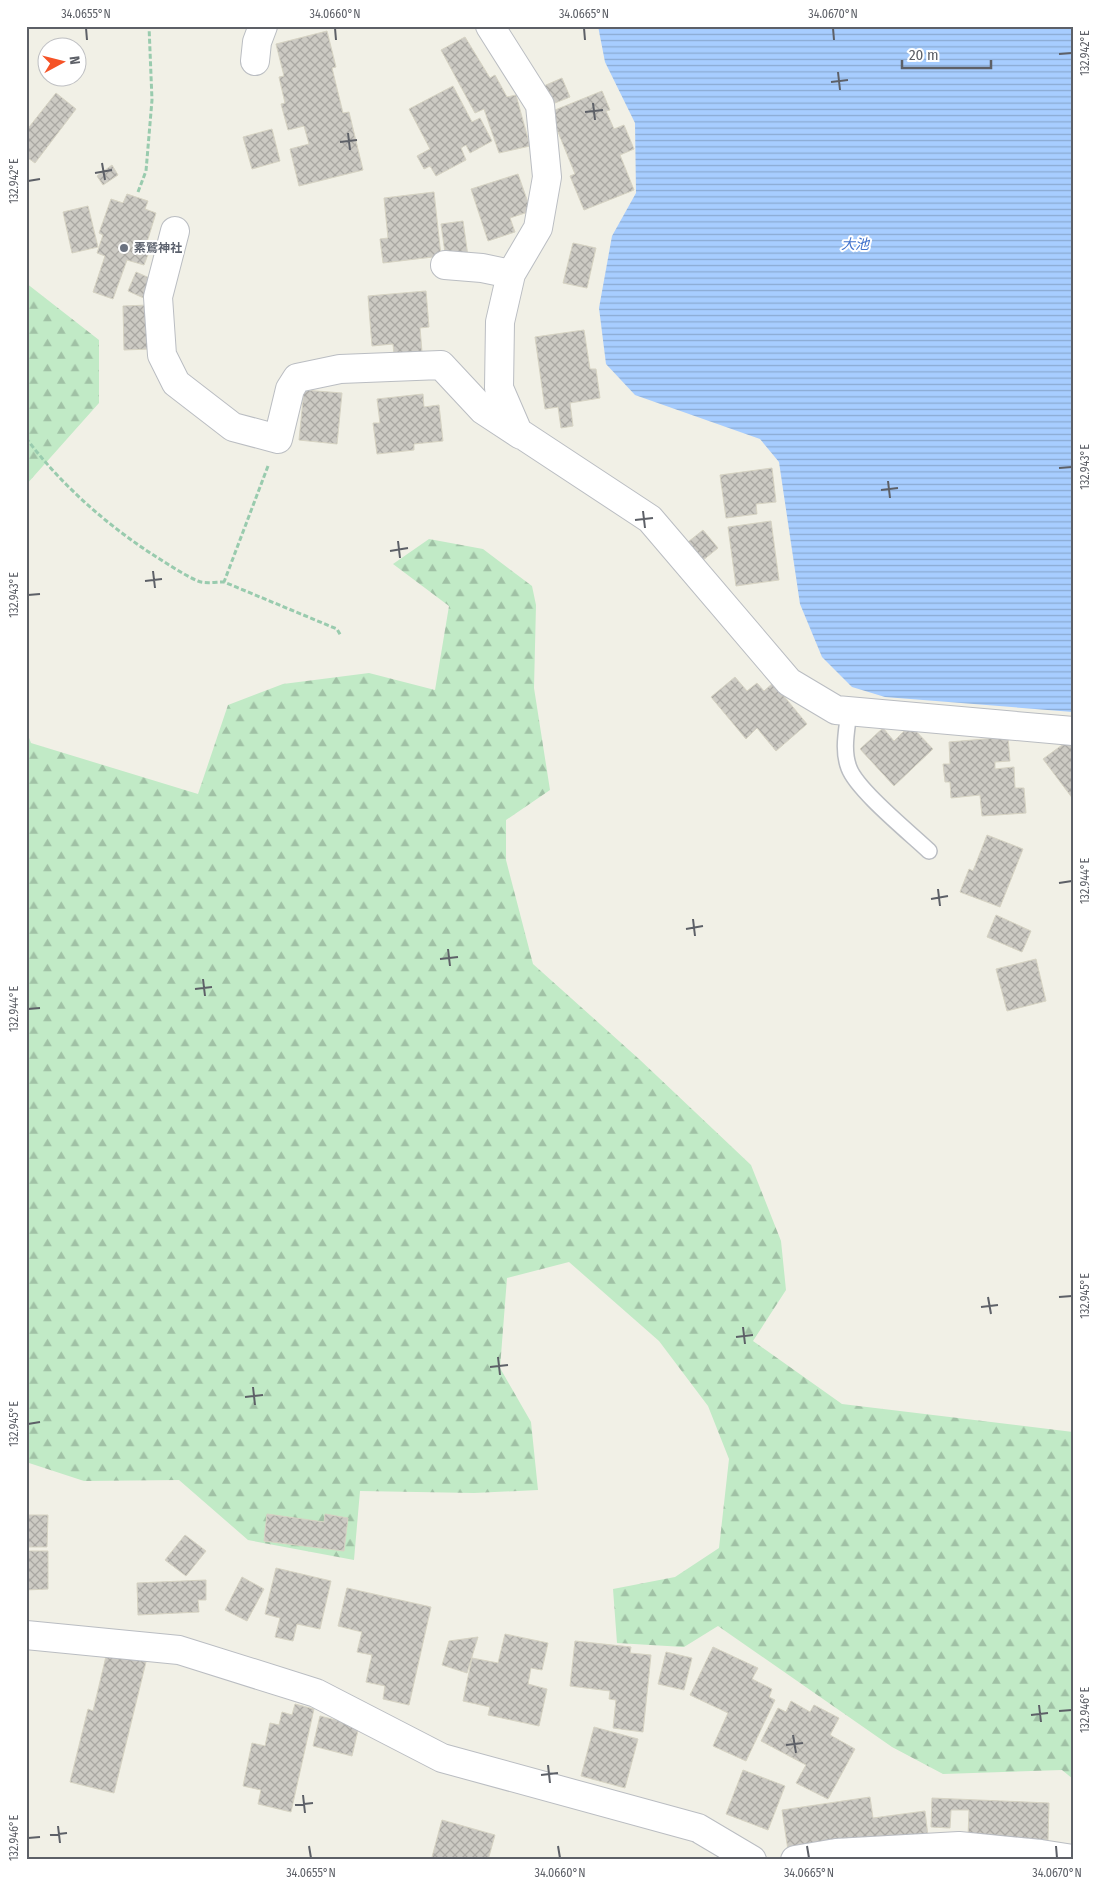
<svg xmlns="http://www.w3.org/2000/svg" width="1099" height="1886" font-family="'Fira Sans Condensed','Noto Sans JP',sans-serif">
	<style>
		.forest { fill: url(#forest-firs) }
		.water { fill: url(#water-rules) }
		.building { fill: url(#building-cross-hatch); stroke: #d6d3c3 }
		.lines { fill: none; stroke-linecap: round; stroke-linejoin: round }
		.service-casing { stroke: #babdc2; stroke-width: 18 }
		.minor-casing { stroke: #babdc2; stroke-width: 30 }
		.path { stroke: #99cbae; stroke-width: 3; stroke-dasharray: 5 2.5; stroke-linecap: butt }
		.service { stroke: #fff; stroke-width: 15 }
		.minor { stroke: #fff; stroke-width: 28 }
		.ticks { fill: none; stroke: #5d6067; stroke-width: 2 }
		.worship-dot { fill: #6b7280; stroke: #fff; stroke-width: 2 }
		.labels { text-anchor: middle; stroke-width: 4; stroke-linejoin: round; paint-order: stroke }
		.worship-label { font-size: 12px; font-weight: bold; fill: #5b616d; stroke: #fff; text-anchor: start }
		.water-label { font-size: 14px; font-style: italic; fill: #4072cc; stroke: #fff }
		.neatline { fill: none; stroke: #5d6067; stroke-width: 2 }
		.ticks-label { font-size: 12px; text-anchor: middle; fill: #5d6067 }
	</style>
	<defs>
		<pattern id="forest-firs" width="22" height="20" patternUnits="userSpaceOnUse" patternTransform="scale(1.25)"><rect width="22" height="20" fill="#c1eac6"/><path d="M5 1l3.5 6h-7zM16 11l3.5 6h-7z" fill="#a0c1a5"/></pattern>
		<pattern id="water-rules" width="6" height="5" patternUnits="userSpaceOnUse" patternTransform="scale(1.25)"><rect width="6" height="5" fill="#a7cdff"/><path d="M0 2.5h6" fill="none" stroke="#8baad2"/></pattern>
		<pattern id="building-cross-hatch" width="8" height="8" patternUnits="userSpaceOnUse" patternTransform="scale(1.25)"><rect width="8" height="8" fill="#cccac3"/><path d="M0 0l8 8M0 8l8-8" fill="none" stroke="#a9a7a2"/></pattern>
	</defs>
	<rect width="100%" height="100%" fill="#f1f0e6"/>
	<!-- forest -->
	<path class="forest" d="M 26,283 L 99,340 L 99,403 L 26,485 Z
		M 429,539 L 483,549 L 532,586 L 536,605 L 534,688 L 550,790 L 506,820 L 506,860 L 533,964 L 639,1059 L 751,1165 L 781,1241 L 786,1290 L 753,1341 L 842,1404 L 1073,1432 L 1073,1779 L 1062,1770 L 943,1774 L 892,1747 L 718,1626 L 684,1647 L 617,1643 L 613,1589 L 675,1577 L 719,1548 L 729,1459 L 708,1406 L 659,1341 L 569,1262 L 507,1278 L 500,1368 L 531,1422 L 538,1490 L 474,1493 L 360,1491 L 354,1560 L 248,1540 L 179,1480 L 84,1481 L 26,1462 L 26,730 L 31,743 L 198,794 L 228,705 L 283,684 L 369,673 L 435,690 L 449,606 L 393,564 Z"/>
	<!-- water -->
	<path class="water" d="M 598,26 L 1073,26 L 1073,712 L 885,697 L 852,687 L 822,657 L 800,604 L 779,462 L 760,439 L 635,395 L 606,364 L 599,308 L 612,236 L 636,193 L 635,123 L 605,62 Z"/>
	<!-- building -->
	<path class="building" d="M 327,31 L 336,67 L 332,68 L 343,113 L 349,112 L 363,170 L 299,186 L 290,149 L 309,144 L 304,126 L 288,130 L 281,104 L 285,103 L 279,77 L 284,76 L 276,44 Z
		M 465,37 L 490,78 L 495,75 L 507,97 L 516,95 L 530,146 L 499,153 L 484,109 L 475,113 L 441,50 Z
		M 562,78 L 570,97 L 545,107 L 537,89 Z
		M 453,86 L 472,122 L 480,118 L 492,141 L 470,153 L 466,145 L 461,148 L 466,160 L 436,176 L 430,166 L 424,169 L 417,156 L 430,149 L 409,109 Z
		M 602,91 L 610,110 L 606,111 L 614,129 L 624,125 L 634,149 L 620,155 L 634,190 L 584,210 L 570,176 L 575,174 L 550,112 Z
		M 56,93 L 76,109 L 35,163 L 28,158 L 26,161 L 26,131 Z
		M 272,129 L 280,161 L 252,169 L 243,137 Z
		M 112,165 L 118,175 L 103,185 L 97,176 Z
		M 518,174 L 531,211 L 510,218 L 515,232 L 488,241 L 471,189 Z
		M 434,192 L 441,256 L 383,263 L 380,239 L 388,238 L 384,198 Z
		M 127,194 L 148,201 L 145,209 L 156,213 L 147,242 L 152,244 L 144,265 L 127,260 L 113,299 L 93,292 L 105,256 L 97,253 L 103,235 L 99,233 L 111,199 L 123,203 Z
		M 88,206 L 98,247 L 72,253 L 63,212 Z
		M 463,221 L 468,256 L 445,253 L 441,224 Z
		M 573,243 L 596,248 L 587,288 L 563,283 Z
		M 136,272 L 154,280 L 146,299 L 128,291 Z
		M 426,291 L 429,327 L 420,328 L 422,352 L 394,355 L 393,344 L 372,346 L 368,296 Z
		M 149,305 L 150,349 L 124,350 L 123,306 Z
		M 584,330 L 590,369 L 596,369 L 600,398 L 570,403 L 573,426 L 561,428 L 558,407 L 545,409 L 535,337 Z
		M 304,390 L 342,393 L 337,444 L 299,440 Z
		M 423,394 L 424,407 L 439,405 L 443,441 L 414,444 L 414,450 L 377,454 L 373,423 L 380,423 L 377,399 Z
		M 772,468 L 776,502 L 756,504 L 757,514 L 726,518 L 720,475 Z
		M 771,521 L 779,580 L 736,586 L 728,527 Z
		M 703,530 L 718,548 L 702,561 L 688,542 Z
		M 735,677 L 747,691 L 757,683 L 764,691 L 773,683 L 807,724 L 776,751 L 757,728 L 746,739 L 711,697 Z
		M 910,725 L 933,749 L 894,786 L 860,749 L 883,728 L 894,741 Z
		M 1008,737 L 1010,761 L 995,762 L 995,769 L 1014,767 L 1015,788 L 1024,788 L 1026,813 L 982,816 L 980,795 L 951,798 L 950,782 L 945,782 L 943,764 L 950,764 L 949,742 Z
		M 1073,737 L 1073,799 L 1043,759 Z
		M 987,835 L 1023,849 L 1000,907 L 960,892 L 969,869 L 973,871 Z
		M 996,915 L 1031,931 L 1022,952 L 987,937 Z
		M 1036,959 L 1046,1001 L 1007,1011 L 996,969 Z
		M 267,1514 L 324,1522 L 325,1514 L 348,1518 L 344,1551 L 264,1541 Z
		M 26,1515 L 48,1515 L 47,1547 L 26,1547 Z
		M 185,1535 L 206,1551 L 186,1576 L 165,1560 Z
		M 26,1551 L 48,1551 L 48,1589 L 26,1590 Z
		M 276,1568 L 331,1581 L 320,1629 L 297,1624 L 293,1641 L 275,1637 L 280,1618 L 265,1614 Z
		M 242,1577 L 264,1589 L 247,1621 L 225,1610 Z
		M 206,1580 L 206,1600 L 198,1600 L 199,1612 L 138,1615 L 137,1583 Z
		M 347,1588 L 431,1607 L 409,1705 L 383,1699 L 385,1686 L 366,1682 L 372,1655 L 357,1652 L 362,1632 L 338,1626 Z
		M 505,1634 L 548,1643 L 542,1670 L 531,1668 L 528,1684 L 547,1689 L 539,1726 L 488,1715 L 490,1707 L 463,1701 L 472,1658 L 498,1663 Z
		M 478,1637 L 467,1673 L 442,1665 L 449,1641 Z
		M 575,1641 L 631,1647 L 630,1653 L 651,1655 L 643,1732 L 613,1728 L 616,1700 L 609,1699 L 610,1691 L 570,1686 Z
		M 713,1647 L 758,1668 L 752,1679 L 772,1689 L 769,1697 L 775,1700 L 746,1761 L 713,1746 L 728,1713 L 690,1695 Z
		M 107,1652 L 147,1658 L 114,1793 L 70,1782 L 88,1709 L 93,1711 Z
		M 666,1652 L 692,1658 L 684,1690 L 658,1684 Z
		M 791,1701 L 810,1712 L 814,1705 L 839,1718 L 830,1735 L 855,1749 L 828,1799 L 796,1783 L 806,1765 L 761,1741 L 778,1708 L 786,1712 Z
		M 295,1704 L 314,1709 L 291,1812 L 258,1804 L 261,1790 L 243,1786 L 252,1743 L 265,1746 L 270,1723 L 279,1725 L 282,1712 L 292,1715 Z
		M 320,1716 L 359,1726 L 352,1756 L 313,1746 Z
		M 594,1727 L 638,1739 L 625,1788 L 581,1776 Z
		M 743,1770 L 785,1786 L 768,1830 L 726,1814 Z
		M 870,1797 L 873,1818 L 925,1811 L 928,1836 L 789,1857 L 782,1810 Z
		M 932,1798 L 1049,1803 L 1048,1840 L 968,1837 L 969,1810 L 951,1810 L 950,1828 L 931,1827 Z
		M 442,1820 L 495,1835 L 488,1860 L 441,1860 L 432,1857 Z"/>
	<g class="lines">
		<defs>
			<path id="service" d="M 849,711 C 847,730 842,750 849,768 C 857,790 910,833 929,851"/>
			<path id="minor" d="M 490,26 L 540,105 L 547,177 L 538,228 L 511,274 L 500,322 L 499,388 L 518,432 L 650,519 L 789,682 L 836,710 L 1073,731
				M 255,61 L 257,42 L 263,26
				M 175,231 L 158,297 L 162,355 L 176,383 L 233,427 L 278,439 L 290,389 L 297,378 L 340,369 L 441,365 L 483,410 L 521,435
				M 445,265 L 482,268 L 511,274
				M 26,1635 L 179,1650 L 316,1693 L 442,1758 L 698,1828 L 752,1860
				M 795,1860 L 836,1853 L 959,1846 L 1041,1854 L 1073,1859"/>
		</defs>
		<!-- service casing -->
		<use href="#service" class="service-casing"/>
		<!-- minor casing -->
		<use href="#minor" class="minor-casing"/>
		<!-- path -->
		<path class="path" d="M 138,192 L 146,171 L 152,100 L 149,26
			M 26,438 C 61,485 109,527 158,558 C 171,566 184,575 198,581 C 205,584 216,582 224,582
			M 268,466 L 224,582 L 337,629 L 341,636"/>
		<!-- service -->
		<use href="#service" class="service"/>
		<!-- minor -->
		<use href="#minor" class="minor"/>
	</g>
	<!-- ticks -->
	<path class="ticks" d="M 86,28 L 87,40M 335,28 L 336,40M 584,28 L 585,40M 833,28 L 834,40M 1059,54 L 1072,53M 838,72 L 840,90M 831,82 L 848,80M 593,103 L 595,120M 585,112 L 603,110M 348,133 L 350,150M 340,142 L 357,140M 102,163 L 105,180M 95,173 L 112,170M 28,181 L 40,179M 1059,468 L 1072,467M 888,481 L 890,498M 881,490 L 898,488M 643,511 L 645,528M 635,520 L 653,518M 398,541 L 400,558M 390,551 L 408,548M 153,571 L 155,588M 145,581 L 162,579M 28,595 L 40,594M 1059,883 L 1072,881M 938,889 L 940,906M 931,899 L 948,896M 693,919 L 695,936M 686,929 L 703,926M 448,949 L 450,966M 440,959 L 458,957M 203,979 L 205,996M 195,989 L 212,987M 28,1009 L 40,1008M 988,1297 L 991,1314M 1059,1297 L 1072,1296M 981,1307 L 998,1305M 743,1327 L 745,1344M 736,1337 L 753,1335M 498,1357 L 500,1375M 490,1367 L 508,1365M 253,1387 L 255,1405M 245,1397 L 263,1395M 28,1424 L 40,1422M 1039,1705 L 1041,1722M 1059,1711 L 1072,1710M 1031,1715 L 1048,1713M 793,1735 L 796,1753M 786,1745 L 803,1743M 548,1765 L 550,1783M 541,1775 L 558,1773M 303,1795 L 305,1813M 295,1805 L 313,1803M 58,1826 L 60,1843M 50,1835 L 67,1833M 28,1838 L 40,1837M 309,1846 L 311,1858M 558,1846 L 560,1858M 807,1846 L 809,1858M 1056,1846 L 1057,1858"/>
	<!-- markers -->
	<circle class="worship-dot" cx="124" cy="248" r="5"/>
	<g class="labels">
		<!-- worship labels -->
		<g class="worship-label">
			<text x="134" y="252">素鷲神社</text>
		</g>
		<!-- water labels -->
		<g class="water-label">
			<text x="855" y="249">大池</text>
		</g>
	</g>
	<!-- border -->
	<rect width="1099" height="1886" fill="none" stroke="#ffffff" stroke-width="55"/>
	<!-- north arrow -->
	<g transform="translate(62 62) rotate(83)"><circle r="24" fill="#ffffff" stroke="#bebfc2"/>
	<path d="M0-4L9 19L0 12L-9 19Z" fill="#f55327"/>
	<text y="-8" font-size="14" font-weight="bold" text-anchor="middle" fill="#5d6067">N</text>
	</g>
	<!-- scale -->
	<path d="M902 60v8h89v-8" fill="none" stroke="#5d6067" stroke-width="2.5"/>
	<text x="909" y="60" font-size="15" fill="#5d6067" stroke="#ffffff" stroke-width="4" paint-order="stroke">20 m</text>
	<rect x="28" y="28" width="1044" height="1830" class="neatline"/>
	<g class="ticks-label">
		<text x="86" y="18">34.0655°N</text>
		<text x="335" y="18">34.0660°N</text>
		<text x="584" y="18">34.0665°N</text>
		<text x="833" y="18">34.0670°N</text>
		<text transform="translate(1085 53) rotate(-90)" y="4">132.942°E</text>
		<text transform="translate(14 181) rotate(-90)" y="4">132.942°E</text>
		<text transform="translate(1085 467) rotate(-90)" y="4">132.943°E</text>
		<text transform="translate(14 595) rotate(-90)" y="4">132.943°E</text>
		<text transform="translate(1085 881) rotate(-90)" y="4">132.944°E</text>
		<text transform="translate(14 1009) rotate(-90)" y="4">132.944°E</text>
		<text transform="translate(1085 1296) rotate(-90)" y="4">132.945°E</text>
		<text transform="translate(14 1424) rotate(-90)" y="4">132.945°E</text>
		<text transform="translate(1085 1710) rotate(-90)" y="4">132.946°E</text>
		<text transform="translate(14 1838) rotate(-90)" y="4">132.946°E</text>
		<text x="311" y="1877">34.0655°N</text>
		<text x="560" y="1877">34.0660°N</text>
		<text x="809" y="1877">34.0665°N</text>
		<text x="1057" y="1877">34.0670°N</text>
	</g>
</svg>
